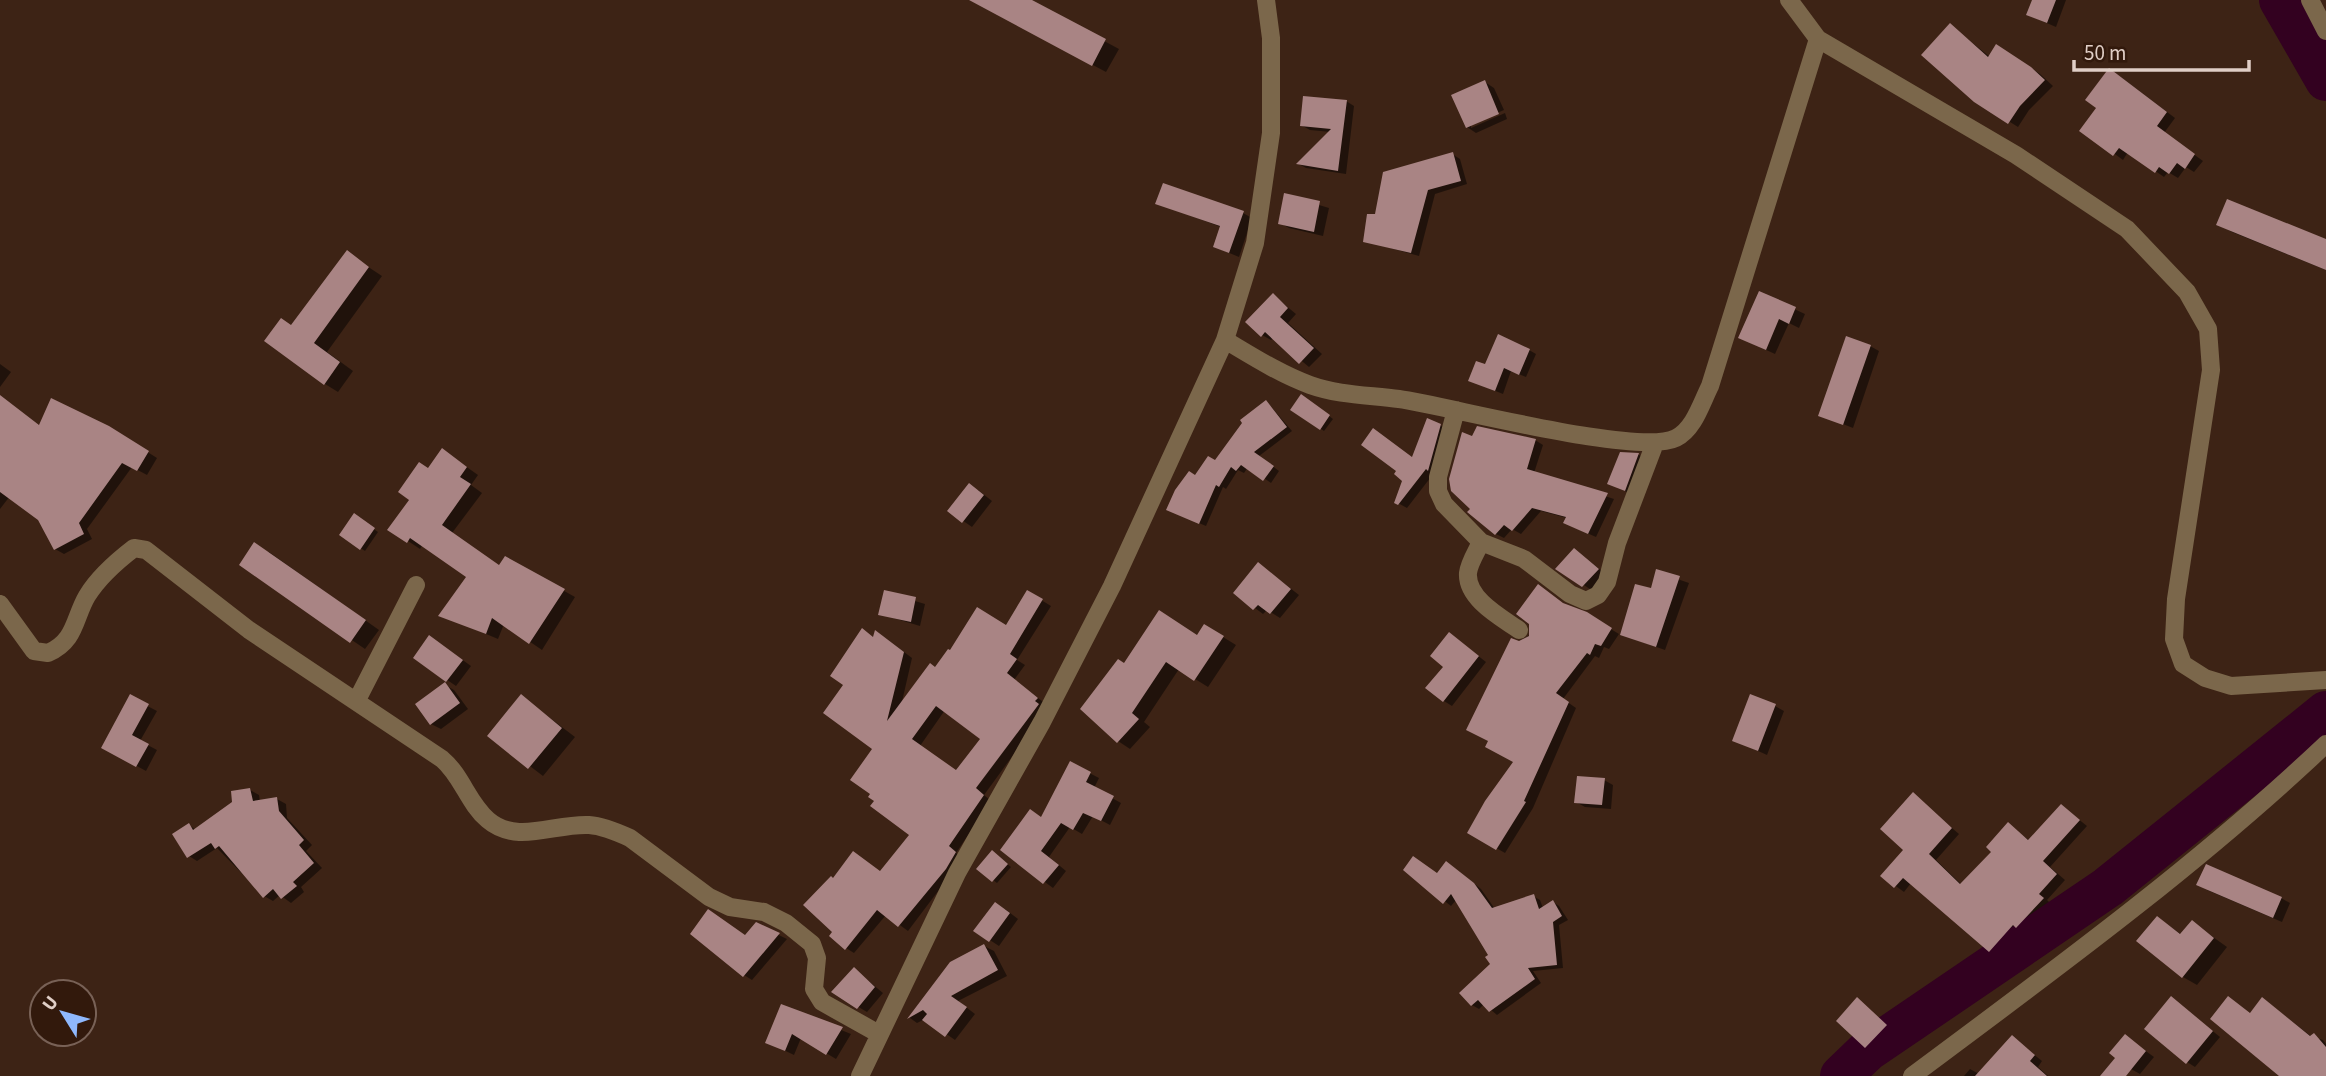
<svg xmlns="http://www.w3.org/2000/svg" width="2326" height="1076" font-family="'Source Sans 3',sans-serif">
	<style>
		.shadow { fill: #0007; fill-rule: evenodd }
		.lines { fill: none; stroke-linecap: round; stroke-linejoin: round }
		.river { stroke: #330120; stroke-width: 42 }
		.building { fill: #a98484; fill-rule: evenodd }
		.minor { stroke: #7b674b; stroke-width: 18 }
	</style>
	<rect width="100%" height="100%" fill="#3d2315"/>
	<!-- shadow -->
	<path class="shadow" d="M 989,0 L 1028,0 L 1119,49 L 1106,72 L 999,15 Z
		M 2034,0 L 2066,0 L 2056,27 L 2028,15 Z
		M 1950,25 L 1990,57 L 1997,46 L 2040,74 L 2053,86 L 2029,110 L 2018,127 L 1975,100 Z
		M 2118,75 L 2175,118 L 2164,133 L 2203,161 L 2194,172 L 2186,167 L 2178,178 L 2168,172 L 2164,177 L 2128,152 L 2123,160 L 2082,130 Z
		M 1485,82 L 1494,88 L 1504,110 L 1471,124 L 1471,128 L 1505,113 L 1507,119 L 1476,133 L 1467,127 Z
		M 1346,101 L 1354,106 L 1346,174 L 1306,168 L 1299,164 L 1331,132 L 1310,130 L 1301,125 Z
		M 1452,154 L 1460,159 L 1467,184 L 1435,194 L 1419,256 L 1365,241 L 1376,215 Z
		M 1286,195 L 1329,208 L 1323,236 L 1289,228 L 1280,223 Z
		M 1157,203 L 1243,213 L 1252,218 L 1239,257 L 1215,247 L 1221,227 Z
		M 2218,224 L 2326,241 L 2326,270 L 2232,232 Z
		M 347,253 L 382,276 L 327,352 L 353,371 L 338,392 L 325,384 L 292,327 Z
		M 1760,293 L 1805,314 L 1799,328 L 1789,323 L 1775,354 L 1740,338 Z
		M 1273,295 L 1296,314 L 1288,323 L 1322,354 L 1309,367 L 1274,338 L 1271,340 L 1262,335 Z
		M 1870,346 L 1879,351 L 1853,428 L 1820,415 Z
		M 1529,350 L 1536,354 L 1526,377 L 1511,371 L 1503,394 L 1478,384 L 1486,367 Z
		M 0,364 L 11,372 L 0,387 Z
		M 0,396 L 40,426 L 119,434 L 157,458 L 147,475 L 132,467 L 87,529 L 92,539 L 64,554 L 55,549 L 40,518 L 10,496 L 0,509 Z
		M 1305,398 L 1333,419 L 1324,431 L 1292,409 Z
		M 1267,402 L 1292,431 L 1259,456 L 1279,471 L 1271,483 L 1248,467 L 1244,473 L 1238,470 L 1226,489 L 1223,487 L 1206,526 L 1175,513 L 1196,477 L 1216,462 Z
		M 1440,425 L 1447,430 L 1434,473 L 1407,508 L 1396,502 L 1405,480 L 1398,471 L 1413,459 Z
		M 1473,438 L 1535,440 L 1543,445 L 1534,473 L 1614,499 L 1596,537 L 1573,527 L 1567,518 L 1541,511 L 1521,534 L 1512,529 L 1504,538 L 1496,534 Z
		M 1621,454 L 1639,455 L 1647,460 L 1634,495 L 1618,488 Z
		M 454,458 L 478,475 L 471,485 L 482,493 L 452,533 L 500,567 L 505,558 L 575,597 L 542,650 L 504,624 L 498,639 L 441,615 L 469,577 L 423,544 L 420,549 L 390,529 L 429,470 Z
		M 978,490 L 992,501 L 972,527 L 949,511 Z
		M 355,516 L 378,532 L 365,551 L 341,535 Z
		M 1575,550 L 1607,575 L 1593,591 L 1558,568 Z
		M 269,552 L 379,630 L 365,649 L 241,564 Z
		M 1259,564 L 1299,595 L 1280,618 L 1267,610 L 1263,614 L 1235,593 Z
		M 1657,572 L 1689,583 L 1665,650 L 1622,635 L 1652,590 Z
		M 885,592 L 925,604 L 920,626 L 880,614 Z
		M 1028,592 L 1051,606 L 1017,660 L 1025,665 L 1014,680 L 1046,704 L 1046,710 L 984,795 L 991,801 L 956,853 L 963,858 L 908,931 L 886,915 L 854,953 L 846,948 L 834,932 L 834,880 L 881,872 L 911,835 L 876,801 L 875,639 L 884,637 L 912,658 L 901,706 L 935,668 L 1006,627 ZM 945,710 L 982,738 L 957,772 L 920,746 Z
		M 1567,607 L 1586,614 L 1619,634 L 1609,649 L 1604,647 L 1599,658 L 1595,656 L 1563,699 L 1576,708 L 1533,808 L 1505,853 L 1470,833 L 1515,761 L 1519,643 Z
		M 1205,626 L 1236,645 L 1208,687 L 1179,669 L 1144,722 L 1150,727 L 1130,749 L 1118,741 L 1125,665 L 1198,637 Z
		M 1450,634 L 1486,662 L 1452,706 L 1444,701 Z
		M 439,643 L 471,666 L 456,686 L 415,658 Z
		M 445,685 L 454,690 L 468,709 L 441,729 L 431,724 Z
		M 521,696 L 575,737 L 543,776 L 489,735 Z
		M 130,697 L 157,711 L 140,741 L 157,750 L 146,771 L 104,748 Z
		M 1775,706 L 1784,711 L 1767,755 L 1734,740 Z
		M 1070,763 L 1099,778 L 1094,788 L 1121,803 L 1110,825 L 1093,816 L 1082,834 L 1070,827 L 1049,857 L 1066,871 L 1053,888 L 1002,850 L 1042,818 Z
		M 1604,780 L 1613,785 L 1611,809 L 1585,807 L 1576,802 Z
		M 250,790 L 259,795 L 260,802 L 277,799 L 286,804 L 287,818 L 312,845 L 306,851 L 322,868 L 301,887 L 304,892 L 291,903 L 280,895 L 273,901 L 264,896 L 217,848 L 197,861 L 189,856 L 189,825 L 196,830 Z
		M 1913,795 L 1959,834 L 1936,860 L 1962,885 L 1993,852 L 2009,825 L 2030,841 L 2062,806 L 2087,826 L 2050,867 L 2065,880 L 2047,900 L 2051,904 L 2026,932 L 2021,929 L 1998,955 L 1911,883 L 1904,892 L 1882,876 L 1905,850 Z
		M 996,855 L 1011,867 L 997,883 L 979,869 Z
		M 1453,867 L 1481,889 L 1495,909 L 1533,896 L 1540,900 L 1543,908 L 1553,902 L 1559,906 L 1568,920 L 1559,925 L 1563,968 L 1533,971 L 1541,983 L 1497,1015 L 1484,1004 L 1479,1009 L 1472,1005 L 1493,965 L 1490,955 L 1457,899 L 1451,906 L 1405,870 L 1438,875 Z
		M 2207,890 L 2281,898 L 2290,903 L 2282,922 Z
		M 1005,909 L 1018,919 L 999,946 L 976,931 Z
		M 2158,918 L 2182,935 L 2192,922 L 2227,947 L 2197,985 L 2183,977 Z
		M 756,924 L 787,939 L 752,980 L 744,975 L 746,937 Z
		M 984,946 L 994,951 L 1007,976 L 958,1001 L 975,1014 L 955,1040 L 925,1019 L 917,1023 L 910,1018 L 951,963 Z
		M 854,969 L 883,993 L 867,1012 L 833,992 Z
		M 2172,998 L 2220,1037 L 2195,1067 L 2187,1062 Z
		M 2229,998 L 2251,1014 L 2263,999 L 2312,1037 L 2323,1040 L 2326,1044 L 2326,1076 L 2282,1076 Z
		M 1857,1000 L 1894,1030 L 1874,1051 L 1838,1021 Z
		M 782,1006 L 851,1034 L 836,1059 L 801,1038 L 794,1055 L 767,1042 Z
		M 2125,1036 L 2154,1057 L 2140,1074 L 2131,1069 Z
		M 2012,1037 L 2042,1061 L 2038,1067 L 2048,1076 L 1964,1076 L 1970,1069 L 1979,1074 Z"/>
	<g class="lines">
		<!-- river -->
		<path class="river" d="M 2280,0 L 2326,80
			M 1841,1076 L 1867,1051 L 2108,887 L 2326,712"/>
	</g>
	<!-- building -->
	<path class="building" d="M 969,0 L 1032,0 L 1106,39 L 1092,66 Z
		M 2032,0 L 2056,0 L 2047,23 L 2026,15 Z
		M 1950,23 L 1988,57 L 1996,44 L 2031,67 L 2045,80 L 2020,106 L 2008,124 L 1974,102 L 1921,55 Z
		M 2109,68 L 2167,112 L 2157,126 L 2195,154 L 2185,169 L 2177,163 L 2169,174 L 2159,167 L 2155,173 L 2119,148 L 2113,156 L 2079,131 L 2096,108 L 2085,100 Z
		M 1485,80 L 1499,114 L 1466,128 L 1451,95 Z
		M 1303,96 L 1347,100 L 1338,171 L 1296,164 L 1331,129 L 1300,126 Z
		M 1453,152 L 1461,181 L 1428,190 L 1411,253 L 1363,242 L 1367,214 L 1375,214 L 1383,172 Z
		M 1163,183 L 1244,211 L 1229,253 L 1213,247 L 1220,226 L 1155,204 Z
		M 1284,193 L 1320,201 L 1314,232 L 1278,224 Z
		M 2227,199 L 2326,239 L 2326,270 L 2216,225 Z
		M 347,250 L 369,267 L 314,343 L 340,362 L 324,385 L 264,341 L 281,318 L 291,325 Z
		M 1759,291 L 1796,307 L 1789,324 L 1779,319 L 1766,350 L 1738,338 Z
		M 1273,293 L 1288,308 L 1280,317 L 1314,348 L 1299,364 L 1265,332 L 1261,337 L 1245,322 Z
		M 1498,334 L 1530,349 L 1519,375 L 1504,368 L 1495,391 L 1468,381 L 1476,361 L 1485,364 Z
		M 1846,336 L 1871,345 L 1843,425 L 1818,416 Z
		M 1301,394 L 1330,415 L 1320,430 L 1290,410 Z
		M 0,395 L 39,425 L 51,398 L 109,426 L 149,451 L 137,471 L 122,463 L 79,523 L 84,534 L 54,550 L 38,520 L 0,492 Z
		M 1266,400 L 1287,427 L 1254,452 L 1274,466 L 1263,481 L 1241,465 L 1236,471 L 1231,467 L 1219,487 L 1216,485 L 1199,524 L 1166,510 L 1175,490 L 1189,471 L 1195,475 L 1208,456 L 1215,460 L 1242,423 L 1240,420 Z
		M 1427,418 L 1441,424 L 1428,471 L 1426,469 L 1398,505 L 1394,503 L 1402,481 L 1394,474 L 1396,471 L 1361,445 L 1373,428 L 1412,457 Z
		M 1477,426 L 1536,439 L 1527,469 L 1608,493 L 1588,534 L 1563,523 L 1566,517 L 1532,508 L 1512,531 L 1504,525 L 1495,535 L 1467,512 L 1470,509 L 1451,491 L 1449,479 L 1462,432 L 1472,436 Z
		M 442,448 L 467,467 L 460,477 L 471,484 L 442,525 L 499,565 L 505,556 L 565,589 L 529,644 L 492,618 L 486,634 L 438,616 L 466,577 L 410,538 L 407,543 L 387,530 L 409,500 L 398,492 L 419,462 L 428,468 Z
		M 1620,452 L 1639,453 L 1625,491 L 1607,484 Z
		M 969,483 L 984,495 L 962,523 L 947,511 Z
		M 354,513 L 375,528 L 360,550 L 339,535 Z
		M 254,542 L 366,620 L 350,643 L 239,565 Z
		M 1574,548 L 1599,569 L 1582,587 L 1555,569 Z
		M 1258,562 L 1291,589 L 1270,614 L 1258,605 L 1253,610 L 1233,593 Z
		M 1656,569 L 1680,576 L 1656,647 L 1620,635 L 1635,584 L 1651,588 Z
		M 1538,584 L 1563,603 L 1587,612 L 1612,628 L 1601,646 L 1595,644 L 1590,655 L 1587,653 L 1556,693 L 1569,702 L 1524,801 L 1526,802 L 1496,850 L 1467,833 L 1485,801 L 1513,762 L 1485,747 L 1488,741 L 1466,730 L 1511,638 L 1519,641 L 1529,636 L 1529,624 L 1516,614 Z
		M 884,590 L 916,597 L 911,622 L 878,615 Z
		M 1027,590 L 1043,599 L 1010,654 L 1017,659 L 1007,673 L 1038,698 L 1035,701 L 1039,704 L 976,788 L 984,795 L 949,846 L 956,852 L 946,869 L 898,927 L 877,910 L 845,950 L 829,936 L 832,932 L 803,905 L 831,876 L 833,878 L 853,851 L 880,871 L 909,835 L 870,806 L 874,801 L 868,797 L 870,794 L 850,780 L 872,749 L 823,713 L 843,685 L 830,676 L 862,628 L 873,637 L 875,630 L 904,652 L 887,721 L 930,663 L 935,667 L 948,649 L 950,650 L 977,607 L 1006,625 ZM 936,706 L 980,739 L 956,770 L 912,739 Z
		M 1159,610 L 1197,635 L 1204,624 L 1224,636 L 1194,681 L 1166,662 L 1132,713 L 1139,719 L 1117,743 L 1080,709 L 1118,659 L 1124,663 Z
		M 1449,632 L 1479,656 L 1443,702 L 1425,688 L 1443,667 L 1430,656 Z
		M 429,635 L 463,660 L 446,682 L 413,658 Z
		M 445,682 L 460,703 L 430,725 L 415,704 Z
		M 130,694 L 149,704 L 132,735 L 149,744 L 136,767 L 101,748 Z
		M 521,694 L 562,728 L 528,769 L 487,736 Z
		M 1750,694 L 1776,704 L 1758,751 L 1732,741 Z
		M 1070,761 L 1091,772 L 1086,782 L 1114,796 L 1101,821 L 1083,813 L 1073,830 L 1061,823 L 1041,851 L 1059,865 L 1043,884 L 1000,850 L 1030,809 L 1041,817 Z
		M 1577,776 L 1605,778 L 1602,805 L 1574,803 Z
		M 250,788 L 253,801 L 277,797 L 279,811 L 304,840 L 299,845 L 314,863 L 293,882 L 297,886 L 281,899 L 273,889 L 263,898 L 219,846 L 215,849 L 211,843 L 187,858 L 172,834 L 189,823 L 193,830 L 232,802 L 231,791 Z
		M 1913,792 L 1952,828 L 1929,854 L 1960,884 L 1991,852 L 1986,847 L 2008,822 L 2028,840 L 2061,804 L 2080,820 L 2043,861 L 2057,874 L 2039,894 L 2044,898 L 2016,928 L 2013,925 L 1989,952 L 1903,878 L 1894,888 L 1880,876 L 1903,850 L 1880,829 Z
		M 992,850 L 1008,864 L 992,882 L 976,869 Z
		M 1413,856 L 1437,873 L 1446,861 L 1474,883 L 1492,908 L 1534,894 L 1539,909 L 1553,900 L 1562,916 L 1553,922 L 1557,965 L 1528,968 L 1535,979 L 1489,1012 L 1478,1000 L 1471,1006 L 1459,993 L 1490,964 L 1485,957 L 1488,955 L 1451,894 L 1443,904 L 1403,870 Z
		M 2206,864 L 2282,897 L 2273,918 L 2196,885 Z
		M 995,902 L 1010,913 L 989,942 L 973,931 Z
		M 708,909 L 745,935 L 756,922 L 780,933 L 743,977 L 690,934 Z
		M 2157,916 L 2180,934 L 2192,920 L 2214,938 L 2182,978 L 2136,941 Z
		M 984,944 L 998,970 L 951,996 L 967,1007 L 945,1037 L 922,1020 L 927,1014 L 923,1010 L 907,1019 L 950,962 Z
		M 854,967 L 875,987 L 857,1009 L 831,992 Z
		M 2171,996 L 2213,1031 L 2186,1064 L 2144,1029 Z
		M 2228,996 L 2250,1013 L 2262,997 L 2310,1036 L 2314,1033 L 2326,1047 L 2326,1076 L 2279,1076 L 2210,1019 Z
		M 1857,997 L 1887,1025 L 1865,1048 L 1836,1021 Z
		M 781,1004 L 843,1027 L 826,1055 L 792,1034 L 785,1051 L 765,1043 Z
		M 2125,1034 L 2146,1051 L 2126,1076 L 2100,1076 L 2115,1058 L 2109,1053 Z
		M 2012,1035 L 2035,1055 L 2030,1061 L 2047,1076 L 1975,1076 Z"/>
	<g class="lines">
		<!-- minor -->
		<path class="minor" d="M 1789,0 L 1818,39 L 2016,155 L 2127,229 L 2187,292 L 2208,329 L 2211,370 L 2176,599 L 2174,639 L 2183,664 L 2205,678 L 2231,686 L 2326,680
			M 2310,0 L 2326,31
			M 1225,340 C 1252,356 1280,374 1310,385 C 1338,395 1369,395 1399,399 C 1449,406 1638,457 1676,438 C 1694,429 1701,404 1710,386 L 1818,39
			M 1456,410 L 1438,477 L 1438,491 L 1444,504 L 1481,542 L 1524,559 L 1570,594 L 1586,601 L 1598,595 L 1607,582 L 1617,543 L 1655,443
			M 1481,542 C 1477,551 1469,563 1468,573 C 1466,599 1502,618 1519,630
			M 0,604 L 34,651 L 48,653 C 76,641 74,618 87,596 C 98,578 117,561 134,548 L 146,550 L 249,630 L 442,759 C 462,776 468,803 488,820 C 517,845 555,823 589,825 C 603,826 617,832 630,838 L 709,897 L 730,907 L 764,912 L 786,923 L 812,944 L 817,958 L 814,989 L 822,1002 L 879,1034
			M 357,700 L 416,585
			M 860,1076 L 957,873 L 1042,722 L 1112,586 L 1225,340 L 1255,243 L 1271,133 L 1271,38 L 1266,0
			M 1912,1076 C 2053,971 2198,865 2326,744"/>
	</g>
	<!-- north arrow -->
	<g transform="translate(63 1013) rotate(307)"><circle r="33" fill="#32190c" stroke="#786156" stroke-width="2"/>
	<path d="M0-5L12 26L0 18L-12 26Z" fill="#8fb8fd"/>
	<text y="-10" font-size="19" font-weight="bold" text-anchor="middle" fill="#e0cec6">U</text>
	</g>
	<!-- scale -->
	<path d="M2074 60v10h175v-10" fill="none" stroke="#e0cec6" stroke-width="3.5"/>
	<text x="2084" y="60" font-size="21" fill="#e0cec6" stroke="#32190c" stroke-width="5" paint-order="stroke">50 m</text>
</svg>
